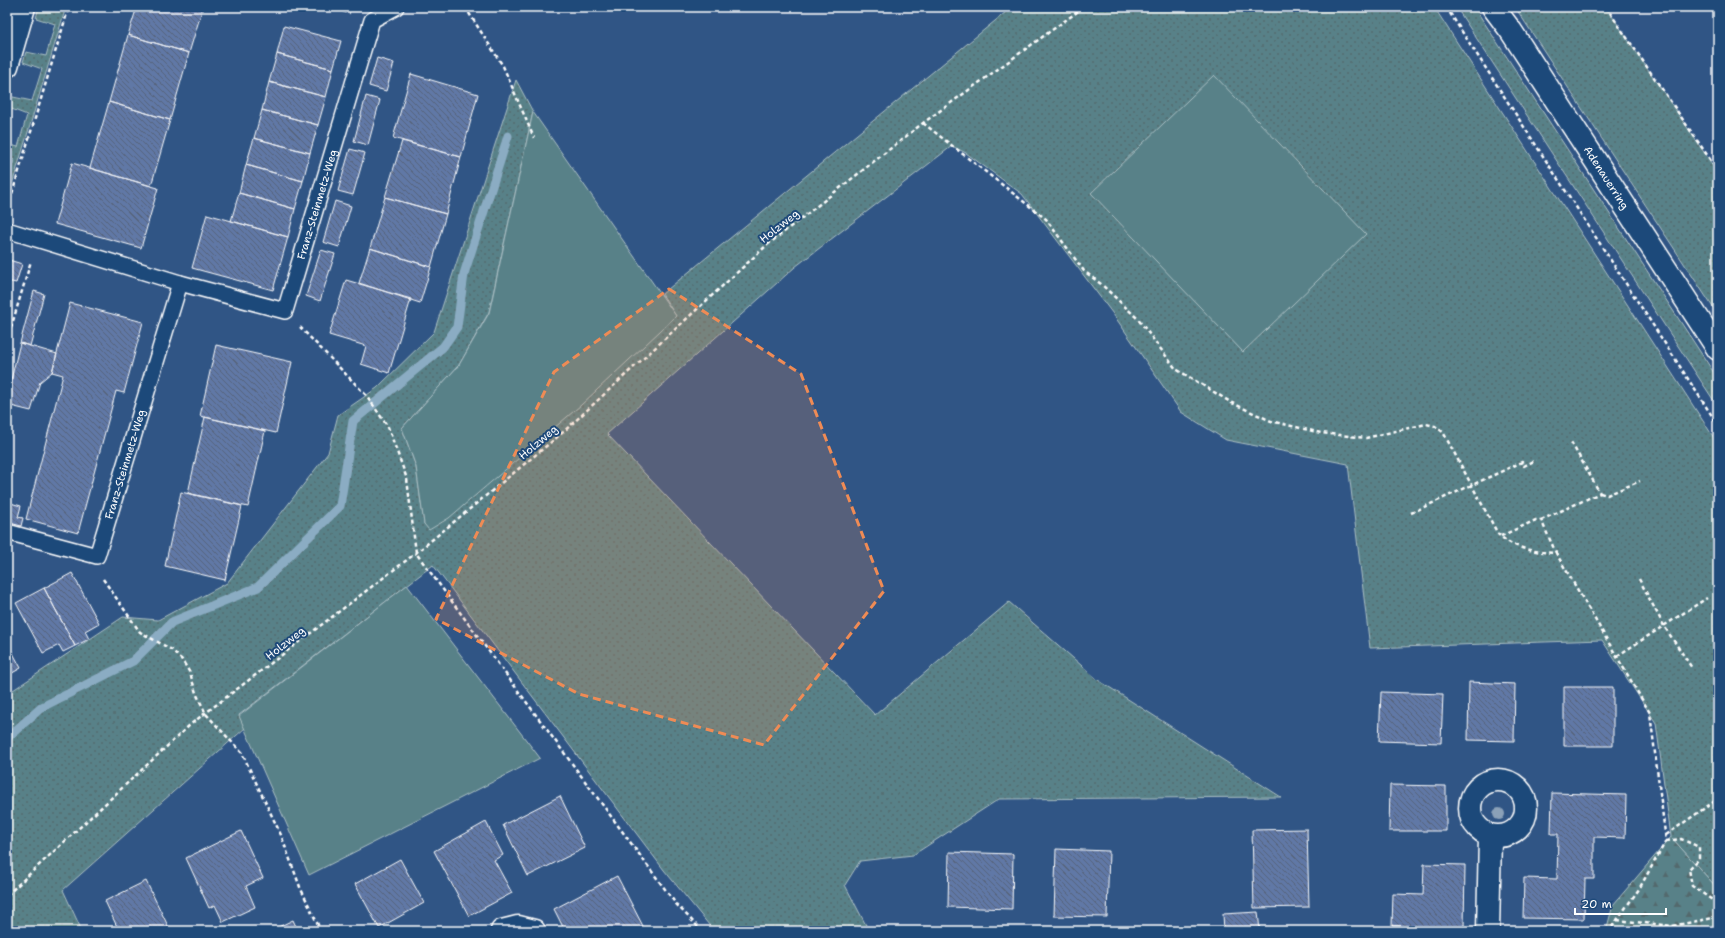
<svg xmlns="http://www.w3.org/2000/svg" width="1725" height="938" font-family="'Shantell Sans',sans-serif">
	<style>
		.grass { fill: url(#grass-dots); stroke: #acc0c4 }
		.forest { fill: url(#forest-firs); stroke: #acc0c4 }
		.park { fill: #598188; stroke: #acc0c4 }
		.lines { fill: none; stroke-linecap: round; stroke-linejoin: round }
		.stream { stroke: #8bacc3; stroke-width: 9 }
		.building { fill: url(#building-back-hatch); stroke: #fff }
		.lane-casing { stroke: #fff; stroke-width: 18 }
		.street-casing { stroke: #fff; stroke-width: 25 }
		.secondary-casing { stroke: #fff; stroke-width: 25 }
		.path { stroke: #fff; stroke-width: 2.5; stroke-dasharray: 4 3; stroke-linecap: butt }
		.lane { stroke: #1f4a7a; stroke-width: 15 }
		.street { stroke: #1f4a7a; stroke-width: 22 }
		.secondary { stroke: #1f4a7a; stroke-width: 22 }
		.tree { fill: #8ba1b8 }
		.marked { fill: #ef8b55; fill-opacity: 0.2; stroke: #ef8b55; stroke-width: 3; stroke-dasharray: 8 5; stroke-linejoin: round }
		.labels { text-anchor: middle; stroke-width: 4; stroke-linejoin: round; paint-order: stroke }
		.street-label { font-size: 11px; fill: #fff; stroke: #1f4a7a }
	</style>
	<defs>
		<pattern id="grass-dots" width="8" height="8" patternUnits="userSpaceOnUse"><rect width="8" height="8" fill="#598188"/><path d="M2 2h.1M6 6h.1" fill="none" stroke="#53696d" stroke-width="1.8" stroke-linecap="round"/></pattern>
		<pattern id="forest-firs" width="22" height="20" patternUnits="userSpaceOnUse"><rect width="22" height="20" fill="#598188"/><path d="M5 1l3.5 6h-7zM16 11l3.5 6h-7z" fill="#53696d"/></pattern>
		<pattern id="building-back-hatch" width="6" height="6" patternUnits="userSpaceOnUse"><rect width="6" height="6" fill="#6078a6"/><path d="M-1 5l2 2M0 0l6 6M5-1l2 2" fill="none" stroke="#566279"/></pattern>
	</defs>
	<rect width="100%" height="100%" fill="#305585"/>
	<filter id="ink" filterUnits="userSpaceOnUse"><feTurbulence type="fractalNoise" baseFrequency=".025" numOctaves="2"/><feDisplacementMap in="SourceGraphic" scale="8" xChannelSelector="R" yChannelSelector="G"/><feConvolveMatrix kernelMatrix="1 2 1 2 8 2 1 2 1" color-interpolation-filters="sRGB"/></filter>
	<g filter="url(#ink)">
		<!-- grass -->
		<path class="grass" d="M 39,7 L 59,11 L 60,7 L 66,7 L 7,201 L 7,182 L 14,160 L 7,157 L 7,144 L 18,147 L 27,115 L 9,108 L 11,97 L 13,97 L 32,101 L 42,69 L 23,62 L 26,52 L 46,56 L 55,24 L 36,18 Z
			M 1012,7 L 1434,7 L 1718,444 L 1718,889 L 1671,837 L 1656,723 L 1602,640 L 1370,648 L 1348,464 L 1226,440 L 1181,412 L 1113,314 L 1022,194 L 966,153 L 952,146 L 795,267 L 607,434 L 875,715 L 1009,602 L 1098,680 L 1281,797 L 999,799 L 913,855 L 860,861 L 845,885 L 869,931 L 714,931 L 664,870 L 433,565 L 239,715 L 245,728 L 63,890 L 82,931 L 7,931 L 7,694 L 123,617 L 158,620 L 227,583 L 328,453 L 338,415 L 377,388 L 434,332 L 516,80 L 533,112 L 489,312 L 459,365 L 402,428 L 416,467 L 424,524 L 676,316 L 662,294 Z
			M 1456,7 L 1474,7 L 1718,379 L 1718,407 Z
			M 1515,7 L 1606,7 L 1718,173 L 1718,315 Z"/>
		<!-- forest -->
		<path class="forest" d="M 1671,837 L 1718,889 L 1718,931 L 1606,931 L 1613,905 Z"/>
		<!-- park -->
		<path class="park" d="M 1214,75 L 1366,234 L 1243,352 L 1091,193 Z
			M 533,112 L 676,316 L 581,405 L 449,518 L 429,530 L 424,524 L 416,467 L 402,428 L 459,365 L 489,313 Z
			M 407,585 L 540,758 L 309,875 L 239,716 Z"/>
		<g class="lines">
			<!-- stream -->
			<path class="stream" d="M 7,738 L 42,707 L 133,661 L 172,622 L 258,587 L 340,506 L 353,421 L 443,347 L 457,327 L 464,274 L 508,136"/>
		</g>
		<!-- building -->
		<path class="building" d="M 137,7 L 203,7 L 189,53 L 128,35 Z
			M 284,26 L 341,41 L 333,69 L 277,54 Z
			M 128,35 L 189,53 L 170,120 L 109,102 Z
			M 277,54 L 333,69 L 326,97 L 269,82 Z
			M 377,58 L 394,63 L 386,91 L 369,86 Z
			M 411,74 L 478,94 L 461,157 L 393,138 Z
			M 269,82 L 326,97 L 318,125 L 262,110 Z
			M 366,96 L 380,100 L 368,145 L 354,141 Z
			M 109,102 L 170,120 L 151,186 L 90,168 Z
			M 262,110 L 318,125 L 310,153 L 254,138 Z
			M 254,138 L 310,153 L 303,181 L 246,165 Z
			M 402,141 L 461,157 L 446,214 L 385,197 Z
			M 350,149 L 365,153 L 353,195 L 338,191 Z
			M 72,163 L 158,188 L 141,248 L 55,224 Z
			M 246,165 L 303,181 L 295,209 L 239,193 Z
			M 239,193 L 295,209 L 288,237 L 231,221 Z
			M 385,197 L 446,214 L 431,267 L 370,248 Z
			M 335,201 L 351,206 L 339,247 L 323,242 Z
			M 207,214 L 288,237 L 273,290 L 192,268 Z
			M 370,248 L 431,267 L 420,303 L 359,283 Z
			M 321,250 L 335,254 L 320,301 L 306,296 Z
			M 9,260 L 22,264 L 16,283 L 7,281 L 7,268 Z
			M 346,280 L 411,299 L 389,373 L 361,364 L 366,346 L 329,335 Z
			M 34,291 L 44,294 L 30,346 L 20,343 Z
			M 70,303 L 143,322 L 124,393 L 116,391 L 78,533 L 26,519 L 63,375 L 52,372 Z
			M 20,343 L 57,354 L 52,372 L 40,382 L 31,411 L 7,405 L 7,396 Z
			M 216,345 L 292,362 L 276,433 L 200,416 Z
			M 205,417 L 265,431 L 248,507 L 188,493 Z
			M 181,492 L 242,506 L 225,580 L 165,566 Z
			M 7,502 L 21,506 L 18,517 L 23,518 L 21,526 L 7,522 Z
			M 72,573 L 99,623 L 85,631 L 89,639 L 75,646 L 44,588 Z
			M 44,588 L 75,646 L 63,652 L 59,645 L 43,653 L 16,603 Z
			M 7,642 L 21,668 L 7,676 L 11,683 L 7,685 Z
			M 1469,682 L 1515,684 L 1514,741 L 1468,740 Z
			M 1564,687 L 1613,687 L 1613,746 L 1564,746 Z
			M 1381,692 L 1443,694 L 1441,743 L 1379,741 Z
			M 1390,785 L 1446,786 L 1446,831 L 1389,831 Z
			M 1552,793 L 1626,795 L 1625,838 L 1594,837 L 1594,879 L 1585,879 L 1584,919 L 1523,918 L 1524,878 L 1557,879 L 1558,834 L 1551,834 Z
			M 560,796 L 585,848 L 528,876 L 503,825 Z
			M 486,822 L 503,855 L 494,860 L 512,893 L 469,916 L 434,851 Z
			M 1307,829 L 1309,907 L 1254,908 L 1252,830 Z
			M 241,831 L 263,878 L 246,886 L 255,907 L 223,922 L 215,905 L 209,908 L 186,858 Z
			M 1056,849 L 1109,851 L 1107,917 L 1054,916 Z
			M 949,852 L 1013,854 L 1012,909 L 948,907 Z
			M 400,859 L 424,903 L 379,928 L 355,884 Z
			M 1424,864 L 1465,865 L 1464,927 L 1392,926 L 1393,894 L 1423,895 Z
			M 617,876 L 644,928 L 638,931 L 565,931 L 554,909 Z
			M 146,881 L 170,930 L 119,931 L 105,901 Z
			M 1258,912 L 1260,931 L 1224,931 L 1223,914 Z
			M 293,920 L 298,931 L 270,931 Z"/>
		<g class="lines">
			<defs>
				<g id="lane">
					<path id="s1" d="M 7,230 L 180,283 L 285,311 L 372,20 L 396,7"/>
					<path id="s2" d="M 7,532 L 97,556 L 180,283"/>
				</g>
				<path id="street" d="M 7,66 L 24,7
					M1470 808a28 28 0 1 1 56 0a28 28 0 1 1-56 0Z
					M 502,931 L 518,927 L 534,931
					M 1488,931 L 1490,836"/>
				<g id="secondary">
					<path id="s3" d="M 1493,7 L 1511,31 L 1718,349"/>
				</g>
			</defs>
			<!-- lane casing -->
			<use href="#lane" class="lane-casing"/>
			<!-- street casing -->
			<use href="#street" class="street-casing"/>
			<!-- secondary casing -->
			<use href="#secondary" class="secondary-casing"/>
			<!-- path -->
			<path class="path" d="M 329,7 L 350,13
				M 465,7 L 503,66 L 534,138
				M 1446,7 L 1718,425
				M 1606,7 L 1718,171
				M 923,123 L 1046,219 L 1084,271 L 1101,284 L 1137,318 L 1176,369 L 1232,403 L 1271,421 L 1321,433 L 1366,438 L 1426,424 L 1435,426 L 1443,432 L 1498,534 C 1514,549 1534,552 1556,553 L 1650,713 L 1666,841 L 1639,889 L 1609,931
				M 8,207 L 69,7
				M 300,327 L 367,396 L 388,427 L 407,479 L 416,553 L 676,904 L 702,931
				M 7,341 L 31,261
				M 1600,493 L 1607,495 L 1640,481
				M 1411,513 L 1522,462 L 1524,466 L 1536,460
				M 1541,520 L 1600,493 L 1571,442
				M 1501,536 L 1536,520 L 1541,520 L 1556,553
				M 103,579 L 140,632 L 172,650 L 182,660 L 190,673 L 196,693 L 206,714 L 242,753 L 281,835 L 300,887 L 321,931
				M 1639,579 L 1664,626 L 1692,668
				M 1617,656 L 1707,598
				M 1666,835 L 1718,799
				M 1666,841 L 1681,839 L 1699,847 L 1699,859 L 1689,869 L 1692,886 L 1718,904
				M 7,895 L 191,724 L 416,553 L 561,434 L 766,246 L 923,123 L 1084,7
				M 1617,920 L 1672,926 L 1718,917"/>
			<!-- lane -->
			<use href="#lane" class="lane"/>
			<!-- street -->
			<use href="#street" class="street"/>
			<!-- secondary -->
			<use href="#secondary" class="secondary"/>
		</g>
		<!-- trees -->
		<circle class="tree" cx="1499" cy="814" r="6"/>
	</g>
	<!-- marked area -->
	<path class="marked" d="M 669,289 L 801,374 L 884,591 L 764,745 L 579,694 L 436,619 L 554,372 Z"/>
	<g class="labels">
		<!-- street labels -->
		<g class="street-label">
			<text dy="4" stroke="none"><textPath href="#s3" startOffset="205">Adenauerring</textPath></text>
			<text dy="4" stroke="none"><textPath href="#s1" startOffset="401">Franz-Steinmetz-Weg</textPath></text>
			<text transform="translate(779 226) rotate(-38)" y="4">Holzweg</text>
			<text transform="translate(538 442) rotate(-40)" y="4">Holzweg</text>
			<text dy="4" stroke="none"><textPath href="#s2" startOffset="189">Franz-Steinmetz-Weg</textPath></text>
			<text transform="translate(285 643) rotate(-38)" y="4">Holzweg</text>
		</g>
	</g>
	<!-- margin -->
	<rect width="1725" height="938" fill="none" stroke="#1f4a7a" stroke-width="24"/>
	<rect x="12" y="12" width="1701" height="914" fill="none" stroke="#fff" stroke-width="1.5" filter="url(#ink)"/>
	<!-- scale -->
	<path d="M1575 908v6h91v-6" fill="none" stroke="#ffffff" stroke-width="2"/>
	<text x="1581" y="908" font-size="12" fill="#ffffff" stroke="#1f4a7a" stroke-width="3" paint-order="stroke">20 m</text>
</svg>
